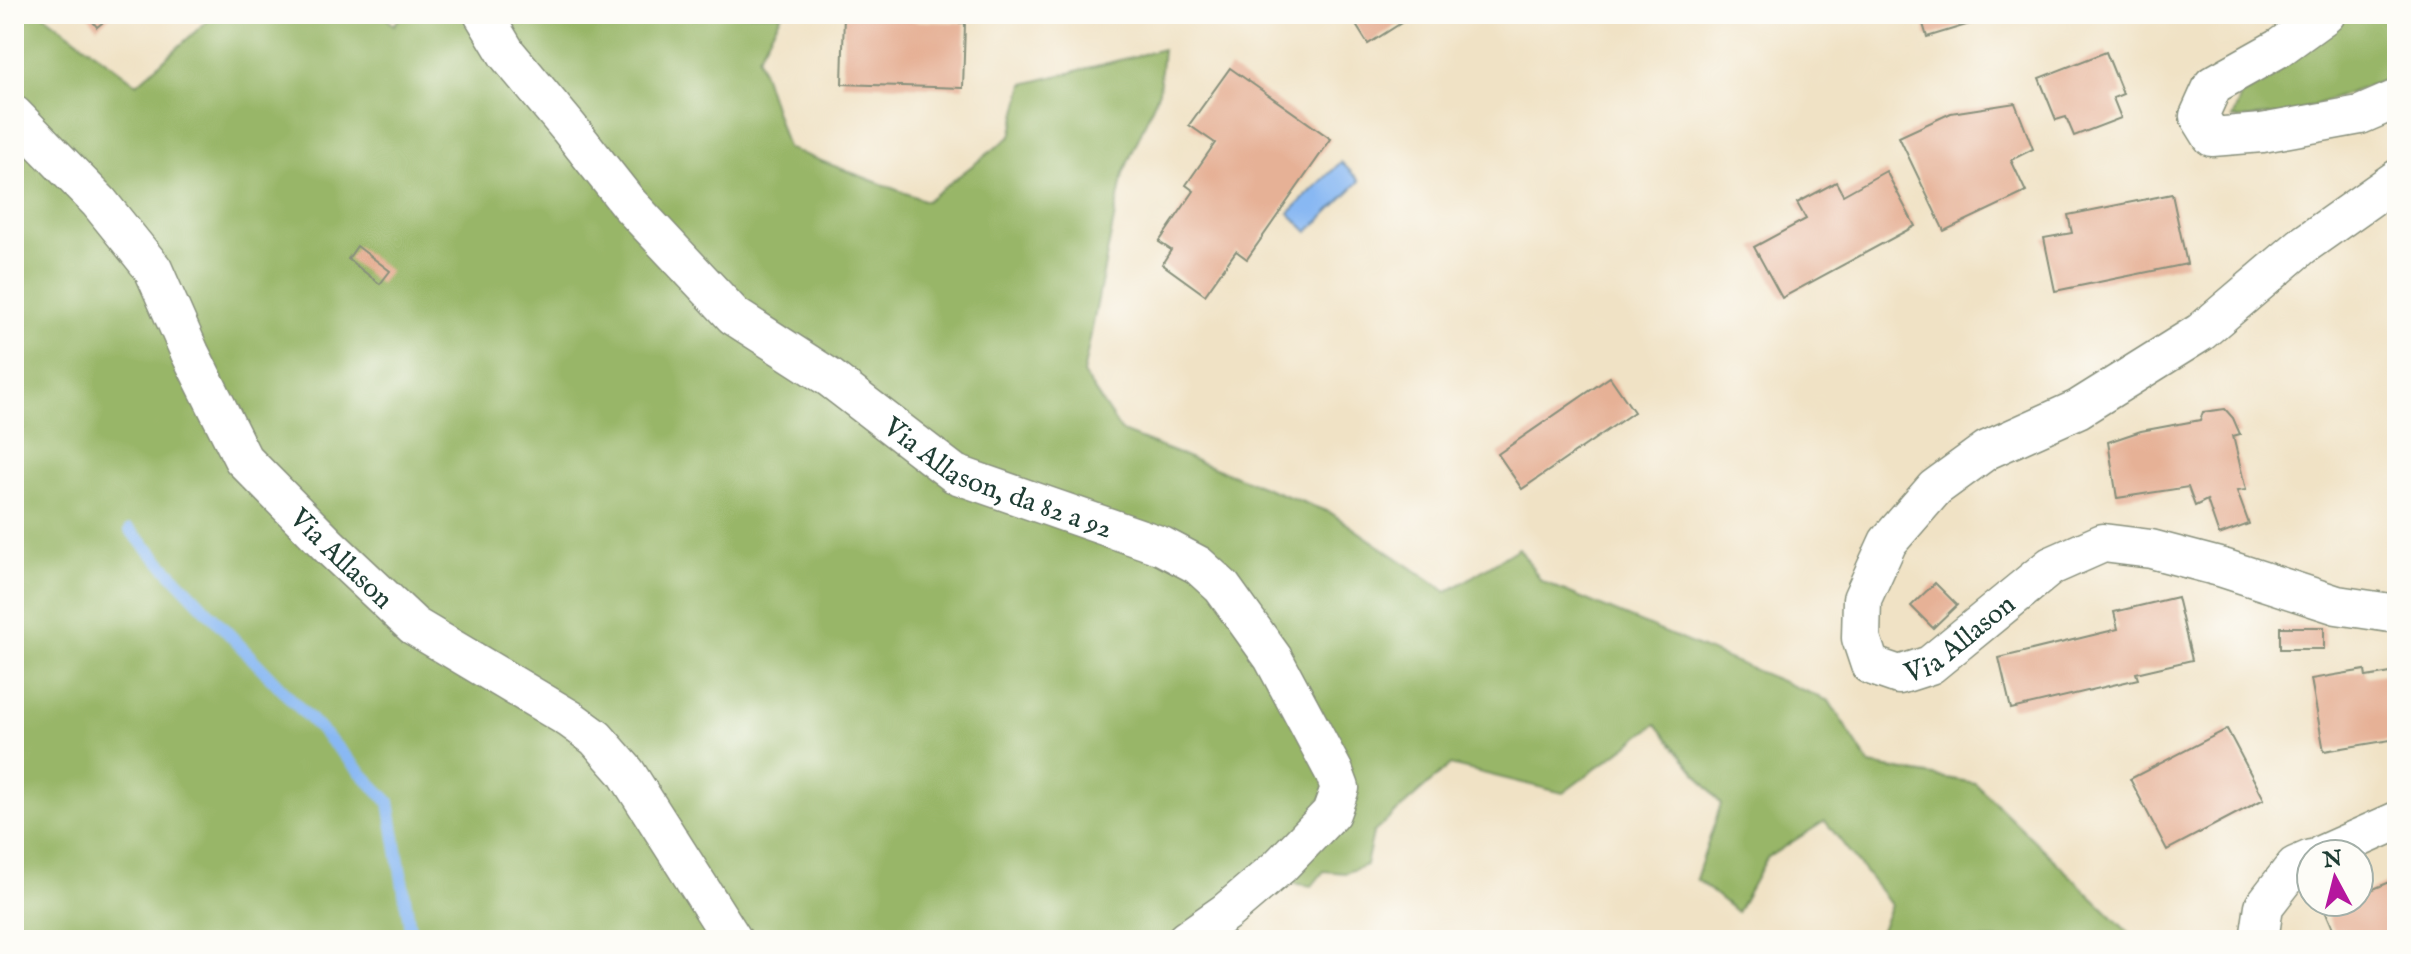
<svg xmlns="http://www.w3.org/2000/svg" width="2411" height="954" font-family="'IM FELL English',serif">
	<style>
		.forest { fill: #98b668; stroke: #5c7a4e; stroke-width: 2 }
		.water { fill: #88b8f3; stroke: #547a94; stroke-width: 2 }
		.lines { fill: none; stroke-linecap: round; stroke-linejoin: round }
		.stream { stroke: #88b8f3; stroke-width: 12 }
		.building { fill: #e6b196 }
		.minor-casing { stroke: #88907c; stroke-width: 41 }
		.minor { stroke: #fff; stroke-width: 38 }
		.labels { text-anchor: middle; stroke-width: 7; stroke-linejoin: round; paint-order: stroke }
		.street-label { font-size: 28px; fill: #1f3d34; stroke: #fdfcf7 }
	</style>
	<rect width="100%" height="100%" fill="#fdfcf7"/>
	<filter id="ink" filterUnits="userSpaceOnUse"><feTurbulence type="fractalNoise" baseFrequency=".0125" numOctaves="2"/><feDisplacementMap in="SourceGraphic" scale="16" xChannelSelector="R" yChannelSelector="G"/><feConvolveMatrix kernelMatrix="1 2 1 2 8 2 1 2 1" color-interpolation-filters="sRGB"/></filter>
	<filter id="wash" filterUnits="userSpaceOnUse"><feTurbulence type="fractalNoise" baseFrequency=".006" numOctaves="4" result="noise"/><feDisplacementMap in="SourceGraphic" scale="32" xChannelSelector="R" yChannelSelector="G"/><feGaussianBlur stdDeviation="1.8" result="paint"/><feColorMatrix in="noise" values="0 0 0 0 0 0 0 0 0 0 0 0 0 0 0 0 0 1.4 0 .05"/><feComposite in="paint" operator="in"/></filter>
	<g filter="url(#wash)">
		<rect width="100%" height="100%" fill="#f0e2c5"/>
		<!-- forest -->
		<path class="forest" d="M 14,14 L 43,14 L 137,84 L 215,14 L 382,14 L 394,25 L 403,14 L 782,14 L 758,57 L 787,148 L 926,201 L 1011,136 L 1024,84 L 1163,49 L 1159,91 L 1123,174 L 1083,374 L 1122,432 L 1331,513 L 1447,592 L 1519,548 L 1541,581 L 1829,701 L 1870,765 L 1975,783 L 2136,940 L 1877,940 L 1891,905 L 1825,821 L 1767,858 L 1737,912 L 1696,879 L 1721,804 L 1656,724 L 1563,793 L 1450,765 L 1373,833 L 1366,865 L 1345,873 L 1324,871 L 1312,886 L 1284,882 L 1169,940 L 14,940 Z
			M 2350,14 L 2397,14 L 2397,76 L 2290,114 L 2232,119 L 2241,96 L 2263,78 Z"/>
		<!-- water -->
		<path class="water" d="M 1341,162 L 1360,181 L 1308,232 L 1289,213 Z"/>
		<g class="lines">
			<!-- stream -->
			<path class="stream" d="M 130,530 L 389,802 L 412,940"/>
		</g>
		<g id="blocks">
			<!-- building -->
			<path class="building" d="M 87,14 L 113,14 L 97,27 Z
				M 844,14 L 913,14 L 913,21 L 965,23 L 963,88 L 842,84 Z
				M 1349,14 L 1406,14 L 1409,18 L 1368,44 Z
				M 1920,14 L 1999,14 L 1999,15 L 1927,37 Z
				M 2106,52 L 2123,94 L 2113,98 L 2121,118 L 2074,136 L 2066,117 L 2056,120 L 2039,78 Z
				M 1230,68 L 1331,139 L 1247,259 L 1236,251 L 1205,295 L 1162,264 L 1171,250 L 1159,242 L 1194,191 L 1186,185 L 1215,143 L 1189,125 Z
				M 2015,103 L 2033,149 L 2011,160 L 2026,192 L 1944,231 L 1899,137 L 1951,113 Z
				M 1886,171 L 1915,226 L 1782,298 L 1754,247 L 1806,219 L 1797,203 L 1836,182 L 1843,195 Z
				M 2172,194 L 2187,264 L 2055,291 L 2044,238 L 2072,233 L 2068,215 Z
				M 357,246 L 390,271 L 380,284 L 348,259 Z
				M 1610,377 L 1634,412 L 1522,489 L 1498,454 Z
				M 2225,409 L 2233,418 L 2240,434 L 2233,436 L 2246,490 L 2237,491 L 2249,524 L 2219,535 L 2207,500 L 2195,506 L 2188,487 L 2117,498 L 2108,442 L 2141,431 L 2200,420 L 2203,412 Z
				M 1935,583 L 1957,605 L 1933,628 L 1911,606 Z
				M 2177,597 L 2192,660 L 2136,673 L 2138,679 L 2011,709 L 1999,658 L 2118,629 L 2114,612 Z
				M 2280,627 L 2324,627 L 2324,649 L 2280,649 Z
				M 2365,670 L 2366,677 L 2397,672 L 2397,739 L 2324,751 L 2311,679 Z
				M 2227,729 L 2264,799 L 2167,850 L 2130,779 Z
				M 2397,879 L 2397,940 L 2338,940 L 2325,910 L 2344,902 L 2359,902 L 2359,895 Z"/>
		</g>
	</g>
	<g filter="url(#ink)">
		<use href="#blocks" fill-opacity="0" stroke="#88907c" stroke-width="2"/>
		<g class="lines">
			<defs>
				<g id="minor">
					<path id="s1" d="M 483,14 L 507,54 L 569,128 L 629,204 L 734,316 L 830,378 L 955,474 L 1162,546 L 1198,565 L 1222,587 L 1273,658 L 1334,772 L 1340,788 L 1331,813 L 1280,866 L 1226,912 L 1186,940"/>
					<path d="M 2326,14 L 2279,48 L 2213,85 L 2199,116 L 2212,137 L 2262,133 L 2360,115 L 2397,99"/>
					<path id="s2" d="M 14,115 L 99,202 L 153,269 L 190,353 L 243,459 L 329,546 L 414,626 L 570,719 L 596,738 L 626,772 L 733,940"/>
					<path id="s3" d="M 2397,179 L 2302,246 L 2201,332 L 2078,409 L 1987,450 L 1935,488 L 1888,542 L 1862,599 L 1861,638 L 1870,665 L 1899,675 L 1930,665 L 2051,566 L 2103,543 L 2151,549 L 2223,568 L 2337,605 L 2397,614"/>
					<path d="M 2323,854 L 2397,821"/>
					<path d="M 2259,940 L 2264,906 L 2295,866 L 2311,859"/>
				</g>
			</defs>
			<!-- minor casing -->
			<use href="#minor" class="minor-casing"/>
			<!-- minor -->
			<use href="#minor" class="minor"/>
		</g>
	</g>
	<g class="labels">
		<!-- street labels -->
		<g class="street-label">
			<text dy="10" stroke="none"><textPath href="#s1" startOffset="706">Via Allason, da 82 a 92</textPath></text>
			<text dy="10" stroke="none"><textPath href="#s2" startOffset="558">Via Allason</textPath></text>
			<text dy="10" stroke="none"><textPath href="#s3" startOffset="862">Via Allason</textPath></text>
		</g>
	</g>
	<!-- margin -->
	<rect width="2411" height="954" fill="none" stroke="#fdfcf7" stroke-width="48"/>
	<!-- north arrow -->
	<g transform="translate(2335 878) rotate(353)"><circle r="38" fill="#fdfcf7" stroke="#a4b0a9" stroke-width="2"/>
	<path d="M0-6L14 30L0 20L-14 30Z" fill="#b5179e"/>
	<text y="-12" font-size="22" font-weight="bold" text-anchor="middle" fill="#1f3d34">N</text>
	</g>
</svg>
